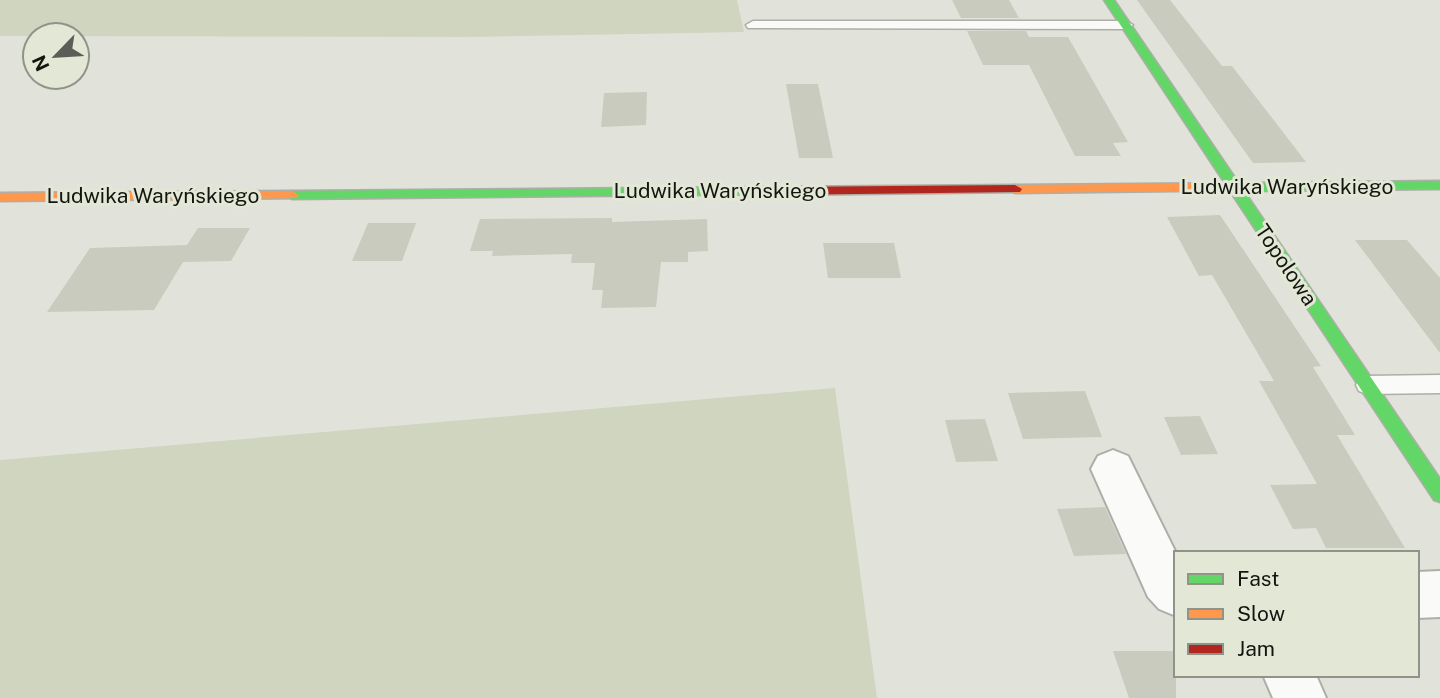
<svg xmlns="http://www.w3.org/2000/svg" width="1440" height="698" font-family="'Public Sans',sans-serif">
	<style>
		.green { fill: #cfd5be }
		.building { fill: #c8cbbd }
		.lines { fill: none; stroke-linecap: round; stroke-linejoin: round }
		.lane-casing { stroke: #adaea7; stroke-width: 3 }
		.street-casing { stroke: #adaea7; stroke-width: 4 }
		.fast-casing { stroke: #adaea7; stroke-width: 3 }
		.slow-casing { stroke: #adaea7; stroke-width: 3 }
		.jam-casing { stroke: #adaea7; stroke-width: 3 }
		.lane { fill: #fafbf9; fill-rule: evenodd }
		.street { fill: #fafbf9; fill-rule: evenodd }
		.fast { fill: #63d668; fill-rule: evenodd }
		.slow { fill: #ff974d; fill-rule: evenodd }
		.jam { fill: #b3261e; fill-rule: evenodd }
		.labels { text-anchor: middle; stroke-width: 6; stroke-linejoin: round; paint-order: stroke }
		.street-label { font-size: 21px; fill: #141510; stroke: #e2e7d6 }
	</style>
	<rect width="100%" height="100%" fill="#e1e3da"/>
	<!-- green -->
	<path class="green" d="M 0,0 L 737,0 L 744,32 L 465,37 L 0,36 Z
		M 835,388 L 877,698 L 0,698 L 0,460 Z"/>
	<!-- building -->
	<path class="building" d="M 952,0 L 1009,0 L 1019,18 L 961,18 Z
		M 1137,0 L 1170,0 L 1222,66 L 1232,66 L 1306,162 L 1253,163 Z
		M 967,31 L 1026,31 L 1029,37 L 1068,37 L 1128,142 L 1113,143 L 1121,156 L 1075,156 L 1029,65 L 983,65 Z
		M 786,84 L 818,84 L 833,158 L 799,158 Z
		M 647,92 L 646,125 L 601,127 L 604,93 Z
		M 1220,215 L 1321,366 L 1313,367 L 1355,435 L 1337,435 L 1405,548 L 1326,548 L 1316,528 L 1293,529 L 1270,485 L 1317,484 L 1259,381 L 1274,381 L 1212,275 L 1199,276 L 1167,217 Z
		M 612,218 L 612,222 L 707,219 L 708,251 L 688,252 L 688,262 L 661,262 L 656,307 L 601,308 L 603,290 L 592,290 L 595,263 L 571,263 L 572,254 L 492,256 L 493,251 L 470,251 L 480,219 Z
		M 368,223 L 416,223 L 402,261 L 352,261 Z
		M 198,228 L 250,228 L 231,261 L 183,262 L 154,310 L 47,312 L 90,248 L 187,245 Z
		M 1355,240 L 1407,240 L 1440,278 L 1440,353 Z
		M 823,243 L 894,243 L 901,278 L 828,278 Z
		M 1085,391 L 1102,437 L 1023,439 L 1008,393 Z
		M 1200,416 L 1218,454 L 1181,455 L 1164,417 Z
		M 985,419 L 998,461 L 956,462 L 945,420 Z
		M 1105,507 L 1126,554 L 1074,556 L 1057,509 Z
		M 1113,651 L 1176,651 L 1176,698 L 1129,698 Z"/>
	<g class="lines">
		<defs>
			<path id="lane" d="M 753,21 L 1126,21 L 1133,25 L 1126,29 L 748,28 L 746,25 Z
				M 1440,375 L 1440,393 L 1367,394 L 1359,391 L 1356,385 L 1359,379 L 1367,376 Z"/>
			<path id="street" d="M 1113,450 L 1128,456 L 1176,553 L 1176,616 L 1159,609 L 1148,597 L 1091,469 L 1098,456 Z
				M 1440,571 L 1440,617 L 1417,618 L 1417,572 Z
				M 1263,675 L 1316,675 L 1326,698 L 1273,698 Z"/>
			<path id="fast" d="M 1104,0 L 1114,0 L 1440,479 L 1440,502 L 1434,500 Z
				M 1440,181 L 1440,189 L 1253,191 L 1246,187 L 1253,183 Z
				M 776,187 L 781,188 L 781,194 L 292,199 L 285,195 L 292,191 Z"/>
			<path id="slow" d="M 1253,183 L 1260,187 L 1258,190 L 1015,193 L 1008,189 L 1015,185 Z
				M 292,191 L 299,195 L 297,198 L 0,201 L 0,193 Z"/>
			<path id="jam" d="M 1015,185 L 1022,189 L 1020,192 L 776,195 L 769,191 L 776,187 Z"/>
		</defs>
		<!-- lane casing -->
		<use href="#lane" class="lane-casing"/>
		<!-- street casing -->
		<use href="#street" class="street-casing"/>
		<!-- fast casing -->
		<use href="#fast" class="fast-casing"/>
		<!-- slow casing -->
		<use href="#slow" class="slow-casing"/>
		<!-- jam casing -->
		<use href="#jam" class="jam-casing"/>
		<!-- lane -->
		<use href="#lane" class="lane"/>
		<!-- street -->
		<use href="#street" class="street"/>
		<!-- fast -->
		<use href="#fast" class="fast"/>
		<!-- slow -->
		<use href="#slow" class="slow"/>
		<!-- jam -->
		<use href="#jam" class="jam"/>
	</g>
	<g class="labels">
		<!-- street labels -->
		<g class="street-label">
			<text x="1287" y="194">Ludwika Waryńskiego</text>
			<text x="720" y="198">Ludwika Waryńskiego</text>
			<text x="153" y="203">Ludwika Waryńskiego</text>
			<text transform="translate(1286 265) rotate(56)" y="7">Topolowa</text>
		</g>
	</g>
	<!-- legend -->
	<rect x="1174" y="551" width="245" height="126" fill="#e2e7d6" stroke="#909387" stroke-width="2"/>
	<rect x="1188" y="574" width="35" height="10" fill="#63d668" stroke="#909387" stroke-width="2"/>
	<text x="1237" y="586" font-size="21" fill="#141510">Fast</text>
	<rect x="1188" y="609" width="35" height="10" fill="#ff974d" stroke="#909387" stroke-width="2"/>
	<text x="1237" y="621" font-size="21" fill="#141510">Slow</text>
	<rect x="1188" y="644" width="35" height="10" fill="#b3261e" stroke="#909387" stroke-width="2"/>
	<text x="1237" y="656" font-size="21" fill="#141510">Jam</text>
	<!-- north arrow -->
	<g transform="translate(56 56) rotate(245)"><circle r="33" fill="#e2e7d6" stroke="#909387" stroke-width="2"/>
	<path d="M0-5L12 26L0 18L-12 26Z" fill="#5c5d57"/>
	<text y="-10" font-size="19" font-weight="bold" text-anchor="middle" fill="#141510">N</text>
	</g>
</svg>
